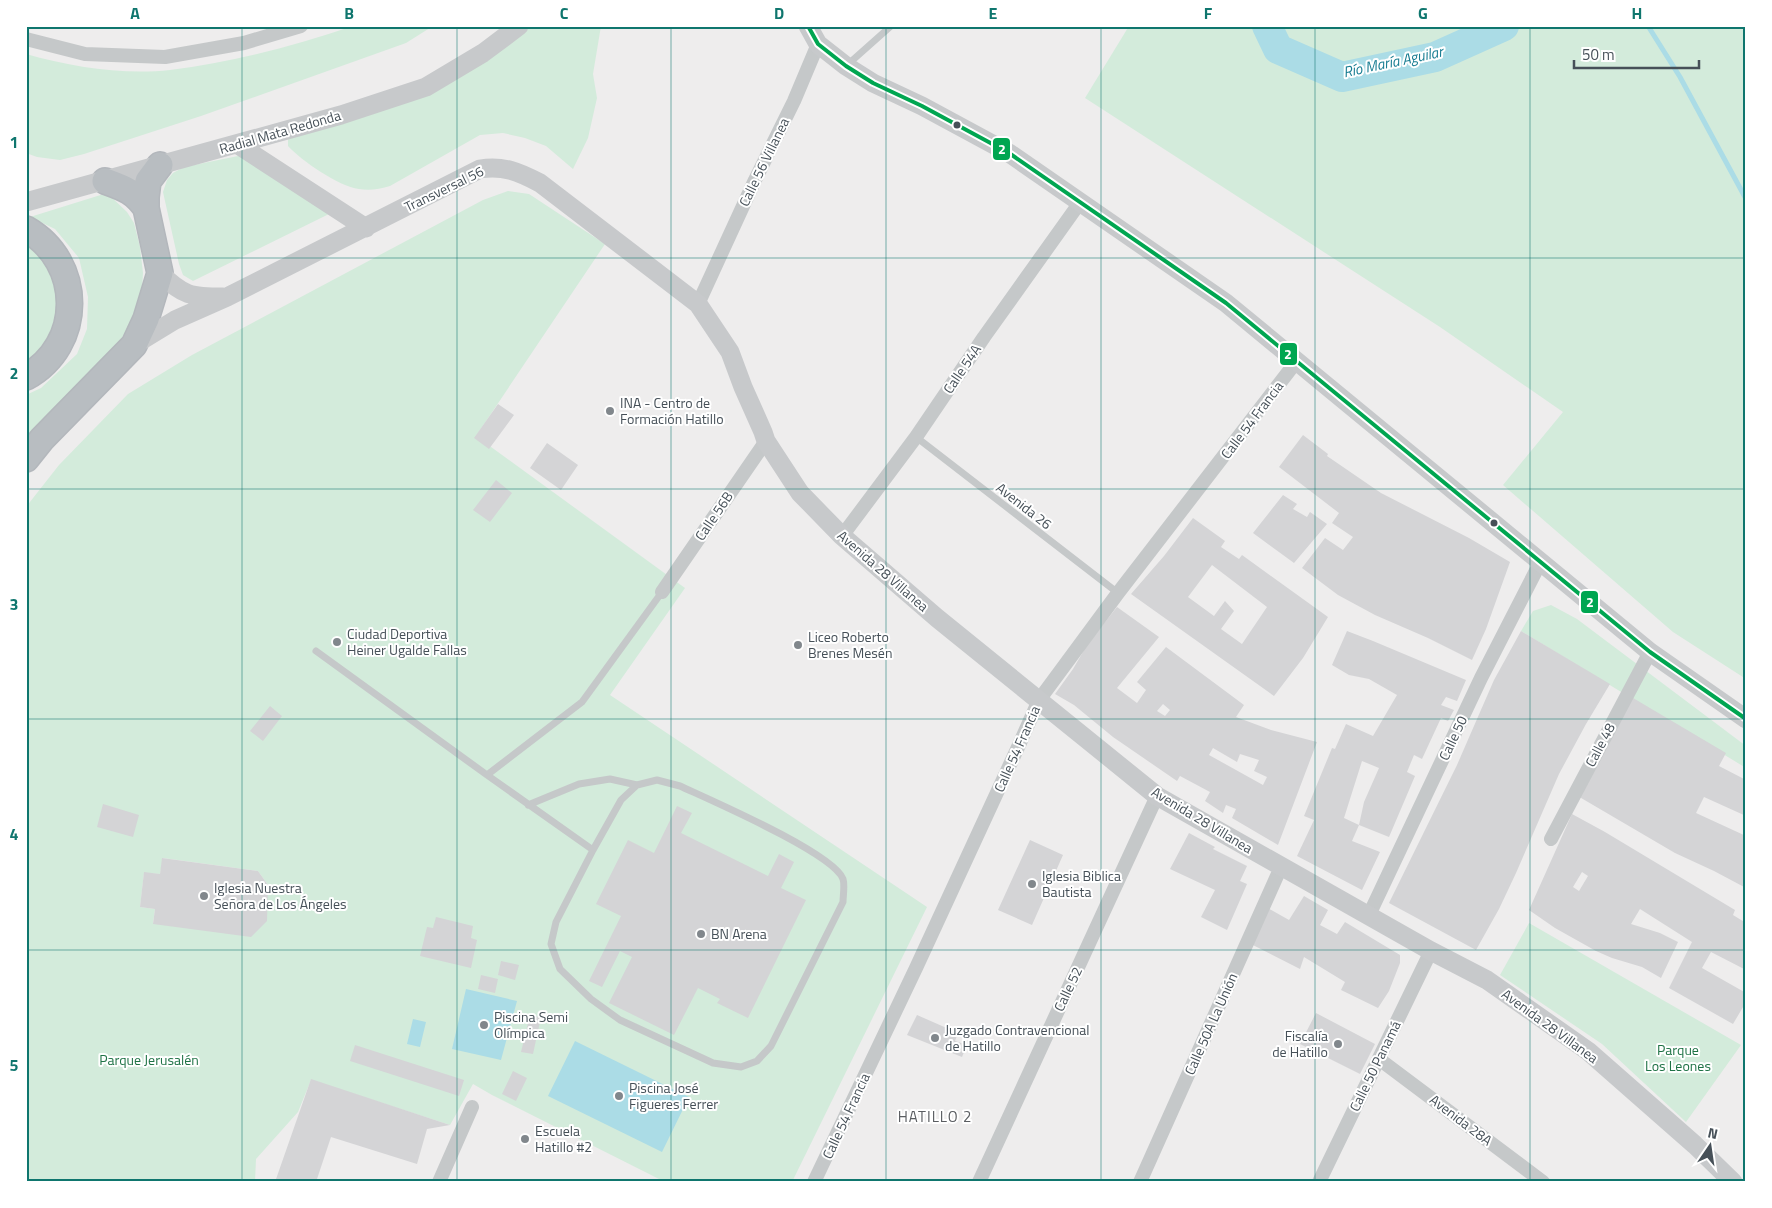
<svg xmlns="http://www.w3.org/2000/svg" width="1772" height="1208" font-family="'Titillium Web',sans-serif">
	<style>
		.green { fill: #d3ebdb; fill-rule: evenodd }
		.water { fill: #abdce6 }
		.lines { fill: none; stroke-linecap: round; stroke-linejoin: round }
		.stream { stroke: #abdce6; stroke-width: 5 }
		.river { stroke: #abdce6; stroke-width: 30 }
		.building { fill: #d4d4d6; fill-rule: evenodd }
		.highway-casing { stroke: #b3b7bc; stroke-width: 28 }
		.lane { stroke: #c5c8c9; stroke-width: 7 }
		.street { stroke: #c5c8c9; stroke-width: 14 }
		.secondary { stroke: #c7c9cb; stroke-width: 19 }
		.highway { stroke: #b8bdc1; stroke-width: 25 }
		.bus-1-casing { stroke: #fff; stroke-width: 8 }
		.bus-1 { stroke: #00a651; stroke-width: 4 }
		.grid { fill: none; stroke: #0f766e; stroke-width: 1; stroke-opacity: 0.55 }
		.bus-dot { fill: #465058; stroke: #fff; stroke-width: 2 }
		.poi-dot { fill: #81878c; stroke: #fff; stroke-width: 2 }
		.labels { text-anchor: middle; stroke-width: 4; stroke-linejoin: round; paint-order: stroke }
		.street-label { font-size: 14px; fill: #465058; stroke: #fff }
		.poi-label { font-size: 14px; fill: #465058; stroke: #fff; text-anchor: start }
		.park-label { font-size: 14px; fill: #1e7245; stroke: #fff }
		.water-label { font-size: 15px; font-style: italic; fill: #187d92; stroke: #fff }
		.neighbourhood-label { font-size: 15px; letter-spacing: 1px; fill: #5a5d61; stroke: #fff }
		.line-badge { stroke: #fff; stroke-width: 2 }
		.badge-label { font-size: 14px; text-anchor: middle; font-weight: bold; fill: #fff }
		.neatline { fill: none; stroke: #0f766e; stroke-width: 2 }
		.grid-label { font-size: 16px; text-anchor: middle; font-weight: bold; fill: #0f766e }
	</style>
	<rect width="100%" height="100%" fill="#eeeded"/>
	<!-- green -->
	<path class="green" d="M 353,26 L 433,26 L 406,43 L 201,116 L 84,154 L 60,160 L 37,157 L 26,153 L 26,54 C 71,67 124,75 170,70 C 233,62 294,46 353,26 Z
		M 528,26 L 601,26 L 593,74 L 597,98 L 588,138 L 573,169 L 546,146 L 525,138 L 503,133 L 480,135 L 390,186 C 380,189 369,191 359,189 C 338,186 302,161 288,146 L 288,135 L 390,102 Z
		M 1129,26 L 1746,26 L 1746,679 L 1673,632 L 1503,485 L 1563,412 L 1440,327 L 1085,98 Z
		M 243,155 L 329,214 L 193,281 L 183,275 L 179,264 L 163,192 L 167,180 L 173,173 L 184,167 Z
		M 508,191 L 529,194 L 605,244 L 476,436 L 685,588 L 610,695 L 927,907 L 792,1182 L 665,1182 L 492,1095 L 473,1084 L 450,1125 L 311,1080 L 298,1112 L 256,1159 L 255,1182 L 26,1182 L 26,507 L 59,465 L 128,394 L 192,355 L 483,200 ZM 163,858 L 258,871 L 268,885 L 153,923 L 155,909 L 140,907 L 144,873 L 160,874 Z
		M 107,193 L 127,212 L 134,223 L 140,247 L 143,273 L 141,307 L 128,330 L 96,371 L 26,448 L 26,395 L 41,388 L 77,354 L 87,329 L 88,297 L 79,258 L 55,229 L 30,217 Z
		M 26,239 L 57,271 L 63,310 L 43,348 L 26,362 Z
		M 1551,605 L 1577,619 L 1746,746 L 1746,768 L 1521,631 L 1533,611 Z
		M 1529,923 L 1741,1045 L 1686,1122 L 1602,1044 L 1500,975 Z"/>
	<!-- water -->
	<path class="water" d="M 466,989 L 517,1001 L 501,1060 L 452,1049 Z
		M 413,1019 L 426,1022 L 420,1047 L 407,1044 Z
		M 575,1041 L 689,1097 L 662,1152 L 548,1096 Z"/>
	<g class="lines">
		<!-- stream -->
		<path class="stream" d="M 1648,26 L 1680,77 L 1746,199"/>
		<!-- river -->
		<path class="river" d="M 1267,26 L 1278,49 L 1342,77 L 1435,57 L 1504,26"/>
	</g>
	<!-- building -->
	<path class="building" d="M 498,404 L 514,415 L 489,449 L 474,438 Z
		M 1303,435 L 1328,454 L 1327,456 L 1381,493 L 1469,538 L 1510,562 L 1486,629 L 1472,660 L 1428,638 L 1375,615 L 1338,595 L 1302,568 L 1325,538 L 1343,550 L 1353,537 L 1332,523 L 1339,513 L 1279,467 Z
		M 547,443 L 578,465 L 561,490 L 530,468 Z
		M 496,480 L 512,493 L 490,522 L 473,510 Z
		M 1283,495 L 1297,504 L 1293,509 L 1307,517 L 1310,512 L 1327,524 L 1294,563 L 1253,533 Z
		M 1193,518 L 1225,541 L 1221,547 L 1239,559 L 1242,555 L 1328,617 L 1303,658 L 1274,696 L 1131,594 L 1164,556 ZM 1212,565 L 1267,607 L 1242,644 L 1221,629 L 1234,611 L 1225,601 L 1214,616 L 1188,597 Z
		M 1117,607 L 1159,637 L 1117,688 L 1137,703 L 1146,690 L 1137,682 L 1166,647 L 1244,705 L 1236,717 L 1271,730 L 1317,742 L 1278,845 L 1232,818 L 1236,809 L 1226,805 L 1223,813 L 1205,801 L 1210,792 L 1180,776 L 1177,781 L 1113,737 L 1074,705 L 1055,694 L 1073,669 L 1087,645 ZM 1163,704 L 1170,710 L 1165,716 L 1157,711 ZM 1213,748 L 1237,762 L 1240,754 L 1259,760 L 1254,771 L 1267,777 L 1263,785 L 1209,755 Z
		M 1347,631 L 1373,641 L 1466,680 L 1457,701 L 1446,697 L 1441,705 L 1454,710 L 1448,721 L 1441,718 L 1422,759 L 1414,755 L 1407,772 L 1415,776 L 1389,837 L 1359,825 L 1352,841 L 1380,852 L 1362,890 L 1297,856 L 1314,820 L 1304,816 L 1332,748 L 1335,749 L 1346,724 L 1373,736 L 1397,695 L 1369,679 L 1349,675 L 1332,665 ZM 1362,761 L 1379,768 L 1364,802 L 1359,825 L 1344,818 Z
		M 1521,631 L 1610,684 L 1586,724 L 1559,774 L 1516,873 L 1499,909 L 1476,950 L 1389,903 L 1457,765 L 1494,680 Z
		M 1628,695 L 1726,753 L 1719,766 L 1746,780 L 1746,816 L 1704,797 L 1696,813 L 1746,836 L 1746,888 L 1714,871 L 1675,853 L 1576,795 Z
		M 270,706 L 282,716 L 263,741 L 250,731 Z
		M 103,804 L 139,815 L 133,837 L 97,827 Z
		M 677,806 L 692,813 L 681,833 L 768,876 L 779,854 L 794,862 L 781,888 L 806,900 L 748,1018 L 717,1003 L 720,999 L 698,988 L 674,1035 L 609,1003 L 632,957 L 620,951 L 602,987 L 589,981 L 621,916 L 596,904 L 628,840 L 654,853 Z
		M 1572,814 L 1605,832 L 1735,910 L 1733,915 L 1746,923 L 1746,970 L 1711,952 L 1702,968 L 1746,993 L 1746,1002 L 1733,1024 L 1669,988 L 1692,942 L 1640,909 L 1631,924 L 1660,933 L 1678,942 L 1661,978 L 1642,967 L 1612,958 L 1596,951 L 1555,928 L 1529,910 ZM 1582,872 L 1588,876 L 1579,891 L 1573,887 Z
		M 1189,833 L 1215,847 L 1213,849 L 1247,866 L 1240,881 L 1247,884 L 1227,930 L 1201,917 L 1215,890 L 1170,869 Z
		M 1030,840 L 1063,855 L 1032,925 L 998,910 Z
		M 162,858 L 258,871 L 268,885 L 267,921 L 251,937 L 153,924 L 155,909 L 140,907 L 144,872 L 160,874 Z
		M 1304,896 L 1328,910 L 1320,925 L 1337,934 L 1345,922 L 1400,955 L 1400,963 L 1389,991 L 1378,1008 L 1341,990 L 1345,982 L 1304,957 L 1300,969 L 1247,942 L 1266,907 L 1289,920 Z
		M 436,917 L 473,926 L 471,938 L 477,940 L 471,968 L 420,956 L 427,927 L 433,928 Z
		M 501,961 L 519,965 L 515,980 L 498,975 Z
		M 481,975 L 498,979 L 495,993 L 478,989 Z
		M 1316,1013 L 1375,1044 L 1360,1074 L 1300,1044 Z
		M 530,1015 L 541,1017 L 533,1054 L 521,1052 Z
		M 917,1015 L 958,1033 L 955,1041 L 967,1045 L 962,1057 L 907,1035 Z
		M 355,1045 L 464,1080 L 459,1096 L 350,1061 Z
		M 513,1071 L 527,1078 L 516,1101 L 502,1094 Z
		M 311,1079 L 450,1125 L 427,1129 L 417,1164 L 331,1137 L 316,1182 L 275,1182 Z"/>
	<g class="lines">
		<defs>
			<path id="highway" d="M 105,181 C 124,188 134,191 146,208
				M 26,229 C 84,262 84,345 26,377
				M 26,459 L 42,439 L 134,345 L 146,319 L 160,273 L 146,208 L 146,197 L 148,181 L 160,165"/>
		</defs>
		<!-- highway casing -->
		<use href="#highway" class="highway-casing"/>
		<!-- lane -->
		<path class="lane" d="M 846,66 L 891,26
			M 916,437 L 1118,593
			M 316,651 L 487,775 L 582,702 L 662,592
			M 487,775 L 593,850
			M 657,780 L 680,786 C 710,800 833,853 843,879 C 845,885 843,896 843,902 L 771,1046 L 757,1061 L 741,1067 L 713,1063 L 620,1020 L 591,999 L 560,969 L 551,944 L 556,922 L 593,850 L 621,800 L 637,785 Z
			M 528,805 L 579,784 L 610,779 L 637,785"/>
		<!-- street -->
		<path class="street" d="M 26,39 L 85,54 L 165,57 L 244,43 L 301,26
			M 698,304 L 755,180 L 794,101 L 818,44
			M 842,536 L 916,437 L 984,337 L 1081,201
			M 662,592 L 766,441
			M 1551,839 L 1650,652
			M 1369,915 L 1481,678 L 1540,563
			M 1379,1059 L 1543,1182
			M 439,1182 L 472,1107
			M 814,1182 L 916,968 L 1019,745 L 1039,700 L 1118,593 L 1296,362
			M 979,1182 L 1157,796
			M 1140,1182 L 1281,867
			M 1319,1182 L 1431,951"/>
		<!-- secondary -->
		<path class="secondary" d="M 808,26 L 818,44 L 846,66 L 873,83 L 922,106 L 1009,153 L 1226,303 L 1650,652 L 1746,719
			M 237,144 L 366,228
			M 26,202 L 341,115 L 426,87 L 483,53 L 519,26
			M 160,273 C 183,296 191,297 223,297
			M 134,345 L 175,320 L 227,297 L 480,169 C 503,165 519,172 540,183 L 698,304 L 730,352 L 743,387 L 763,432 L 766,441 L 800,493 L 842,536 L 937,618 L 1157,796 L 1431,951 L 1487,980 L 1588,1051 L 1695,1145 L 1733,1182"/>
		<!-- highway -->
		<use href="#highway" class="highway"/>
		<defs>
			<path id="bus-1" d="M 808,26 L 818,44 L 846,66 L 873,83 L 922,106 L 1009,153 L 1226,303 L 1650,652 L 1746,719"/>
		</defs>
		<!-- bus-1 casing -->
		<use href="#bus-1" class="bus-1-casing"/>
		<!-- bus-1 -->
		<use href="#bus-1" class="bus-1"/>
	</g>
	<!-- grid -->
	<path class="grid" d="M 242,26 L 242,1182M 457,26 L 457,1182M 671,26 L 671,1182M 886,26 L 886,1182M 1101,26 L 1101,1182M 1315,26 L 1315,1182M 1530,26 L 1530,1182M 26,258 L 1746,258M 26,489 L 1746,489M 26,719 L 1746,719M 26,950 L 1746,950"/>
	<!-- markers -->
	<g class="bus-dot">
		<circle cx="957" cy="125" r="4.5"/>
		<circle cx="1494" cy="523" r="4.5"/>
	</g>
	<g class="poi-dot">
		<circle cx="610" cy="411" r="5"/>
		<circle cx="337" cy="642" r="5"/>
		<circle cx="798" cy="645" r="5"/>
		<circle cx="1032" cy="884" r="5"/>
		<circle cx="204" cy="896" r="5"/>
		<circle cx="701" cy="934" r="5"/>
		<circle cx="484" cy="1025" r="5"/>
		<circle cx="935" cy="1038" r="5"/>
		<circle cx="1338" cy="1044" r="5"/>
		<circle cx="619" cy="1096" r="5"/>
		<circle cx="525" cy="1139" r="5"/>
	</g>
	<g class="labels">
		<!-- street labels -->
		<g class="street-label">
			<text transform="translate(280 132) rotate(-16)" y="5">Radial Mata Redonda</text>
			<text transform="translate(764 162) rotate(-64)" y="5">Calle 56 Villanea</text>
			<text transform="translate(444 189) rotate(-26)" y="5">Transversal 56</text>
			<text transform="translate(962 369) rotate(-56)" y="5">Calle 54A</text>
			<text transform="translate(1252 420) rotate(-53)" y="5">Calle 54 Francia</text>
			<text transform="translate(1024 506) rotate(38)" y="5">Avenida 26</text>
			<text transform="translate(714 516) rotate(-56)" y="5">Calle 56B</text>
			<text transform="translate(883 571) rotate(41)" y="5">Avenida 28 Villanea</text>
			<text transform="translate(1453 738) rotate(-65)" y="5">Calle 50</text>
			<text transform="translate(1600 745) rotate(-62)" y="5">Calle 48</text>
			<text transform="translate(1017 749) rotate(-66)" y="5">Calle 54 Francia</text>
			<text transform="translate(1202 820) rotate(31)" y="5">Avenida 28 Villanea</text>
			<text transform="translate(1068 989) rotate(-65)" y="5">Calle 52</text>
			<text transform="translate(1211 1024) rotate(-66)" y="5">Calle 50A La Unión</text>
			<text transform="translate(1550 1026) rotate(36)" y="5">Avenida 28 Villanea</text>
			<text transform="translate(1375 1066) rotate(-64)" y="5">Calle 50 Panamá</text>
			<text transform="translate(846 1116) rotate(-65)" y="5">Calle 54 Francia</text>
			<text transform="translate(1461 1120) rotate(37)" y="5">Avenida 28A</text>
		</g>
		<!-- poi labels -->
		<g class="poi-label">
			<text x="620" y="408">INA - Centro de<tspan x="620" dy="16">Formación Hatillo</tspan></text>
			<text x="347" y="639">Ciudad Deportiva<tspan x="347" dy="16">Heiner Ugalde Fallas</tspan></text>
			<text x="808" y="642">Liceo Roberto<tspan x="808" dy="16">Brenes Mesén</tspan></text>
			<text x="1042" y="881">Iglesia Biblica<tspan x="1042" dy="16">Bautista</tspan></text>
			<text x="214" y="893">Iglesia Nuestra<tspan x="214" dy="16">Señora de Los Ángeles</tspan></text>
			<text x="711" y="939">BN Arena</text>
			<text x="494" y="1022">Piscina Semi<tspan x="494" dy="16">Olímpica</tspan></text>
			<text x="945" y="1035">Juzgado Contravencional<tspan x="945" dy="16">de Hatillo</tspan></text>
			<text x="1328" y="1041" text-anchor="end">Fiscalía<tspan x="1328" dy="16">de Hatillo</tspan></text>
			<text x="629" y="1093">Piscina José<tspan x="629" dy="16">Figueres Ferrer</tspan></text>
			<text x="535" y="1136">Escuela<tspan x="535" dy="16">Hatillo #2</tspan></text>
		</g>
		<!-- park labels -->
		<g class="park-label">
			<text x="1678" y="1055">Parque<tspan x="1678" dy="16">Los Leones</tspan></text>
			<text x="149" y="1065">Parque Jerusalén</text>
		</g>
		<!-- water labels -->
		<g class="water-label">
			<text transform="translate(1393 62) rotate(-12)" y="5">Río María Aguilar</text>
		</g>
		<!-- neighbourhood labels -->
		<g class="neighbourhood-label">
			<text x="935" y="1122">HATILLO 2</text>
		</g>
	</g>
	<g class="line-badge">
		<rect x="992" y="137" width="19" height="24" rx="5" fill="#00a651"/>
		<rect x="1279" y="342" width="19" height="24" rx="5" fill="#00a651"/>
		<rect x="1580" y="590" width="19" height="24" rx="5" fill="#00a651"/>
	</g>
	<g class="badge-label">
		<text x="1002" y="154">2</text>
		<text x="1288" y="359">2</text>
		<text x="1590" y="607">2</text>
	</g>
	<!-- border -->
	<rect width="1772" height="1208" fill="none" stroke="#ffffff" stroke-width="55"/>
	<!-- north arrow -->
	<g transform="translate(1710 1146) rotate(13)" stroke="#ffffff" stroke-width="4" paint-order="stroke">
	<path d="M0-4L9 19L0 12L-9 19Z" fill="#465058"/>
	<text y="-8" font-size="14" font-weight="bold" text-anchor="middle" fill="#465058">N</text>
	</g>
	<!-- scale -->
	<path d="M1574 60v8h125v-8" fill="none" stroke="#465058" stroke-width="2.5"/>
	<text x="1582" y="60" font-size="15" fill="#465058" stroke="#ffffff" stroke-width="4" paint-order="stroke">50 m</text>
	<rect x="28" y="28" width="1716" height="1152" class="neatline"/>
	<g class="grid-label">
		<text x="135" y="19">A</text>
		<text x="349" y="19">B</text>
		<text x="564" y="19">C</text>
		<text x="779" y="19">D</text>
		<text x="993" y="19">E</text>
		<text x="1208" y="19">F</text>
		<text x="1423" y="19">G</text>
		<text x="1637" y="19">H</text>
		<text x="14" y="148">1</text>
		<text x="14" y="379">2</text>
		<text x="14" y="610">3</text>
		<text x="14" y="840">4</text>
		<text x="14" y="1071">5</text>
	</g>
</svg>
